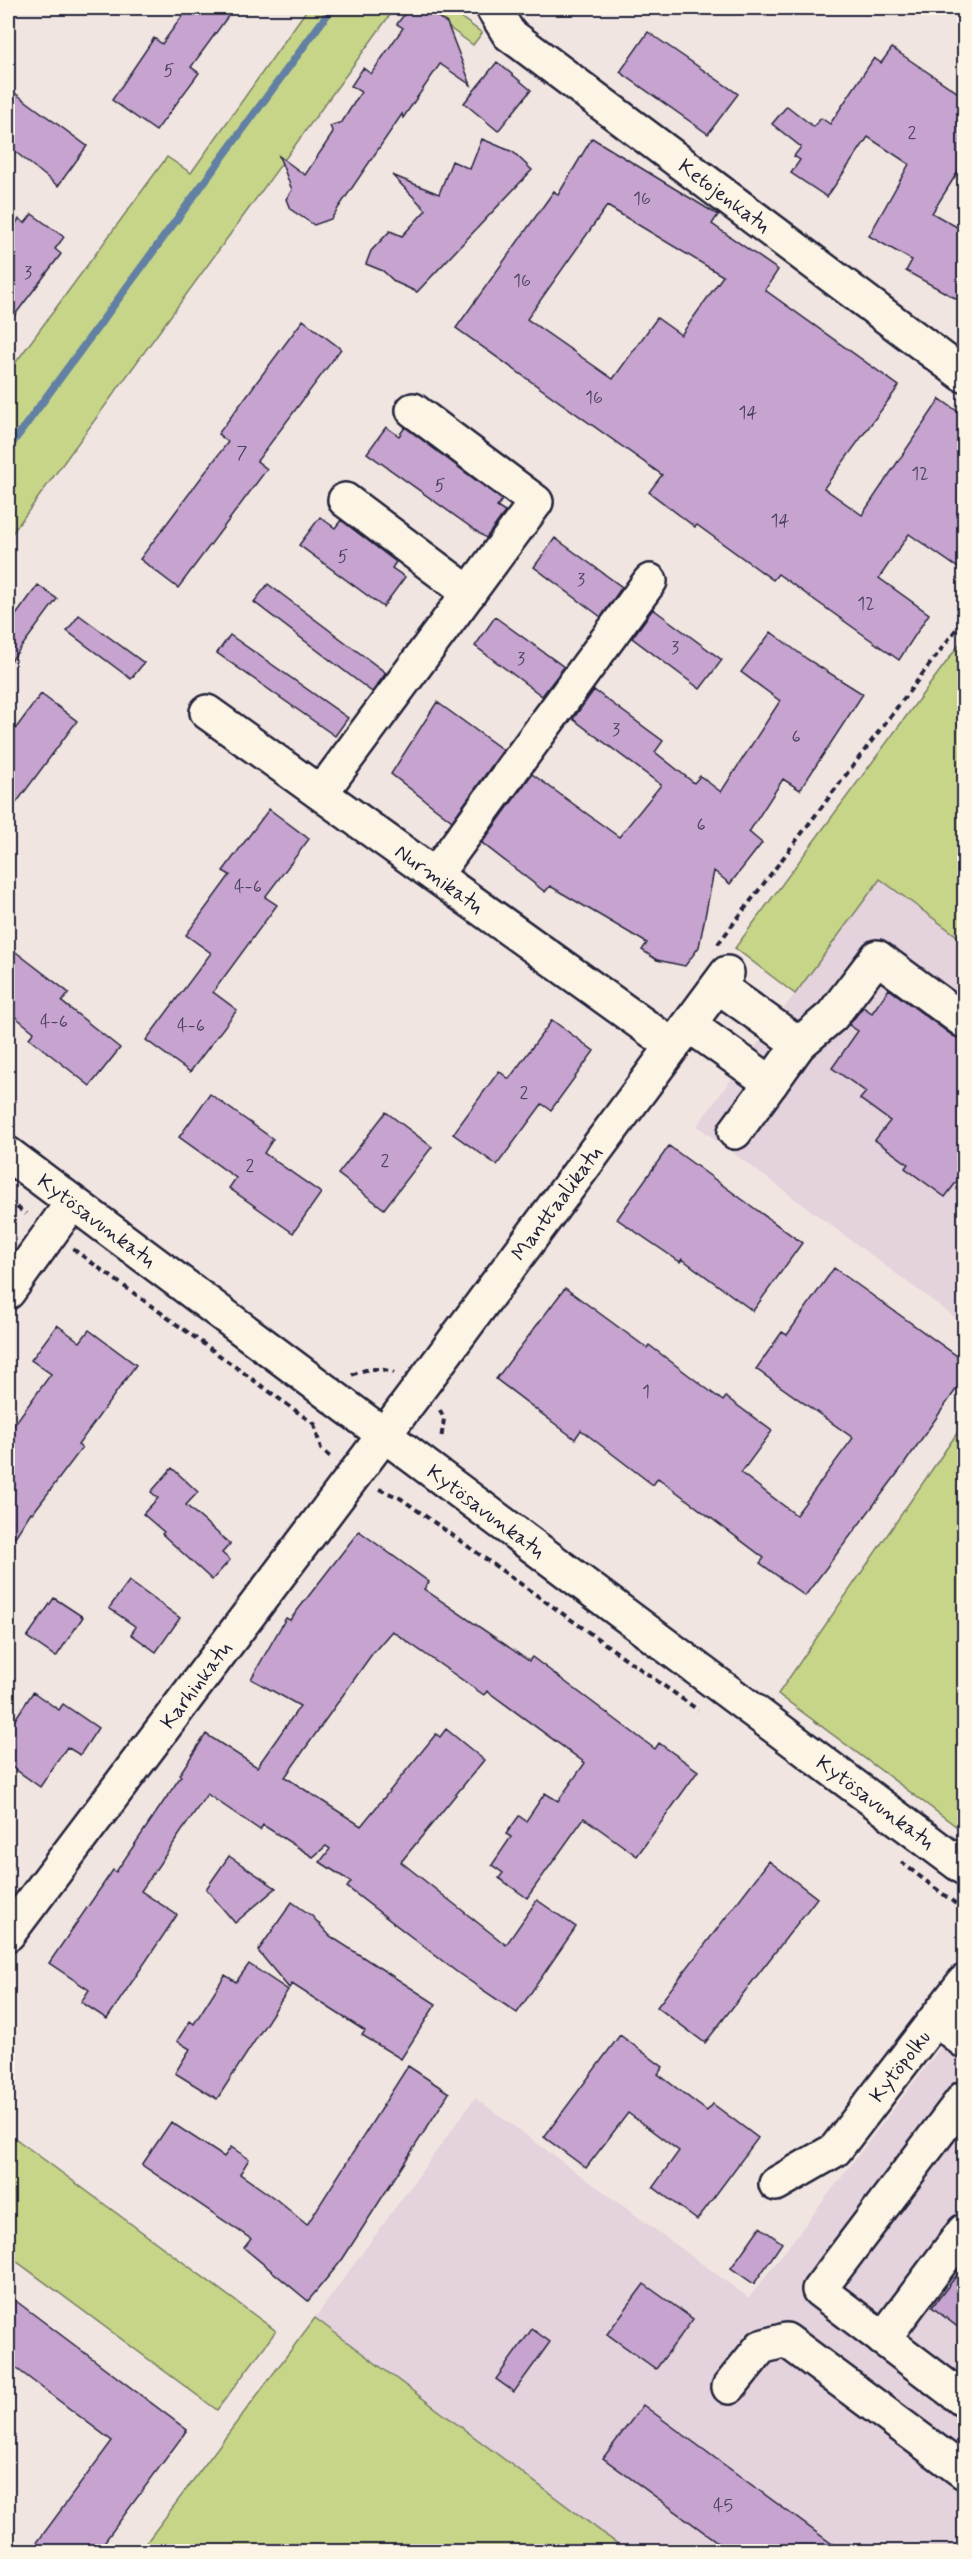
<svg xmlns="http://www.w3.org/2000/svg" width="972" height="2559" font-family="Mynerve,sans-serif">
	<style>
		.built { fill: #e4d2dc }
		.green { fill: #c7d589; stroke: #747c62; stroke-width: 1.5 }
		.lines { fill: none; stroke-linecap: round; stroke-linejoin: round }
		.stream { stroke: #6280a3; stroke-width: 8 }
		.building { fill: #c6a4cf; stroke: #22223b; stroke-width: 1.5; fill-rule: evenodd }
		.minor-casing { stroke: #22223b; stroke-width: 38 }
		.path { stroke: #22223b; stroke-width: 4; stroke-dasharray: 6 4.5; stroke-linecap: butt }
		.minor { stroke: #fcf5e5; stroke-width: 33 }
		.labels { text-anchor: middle; stroke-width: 6; stroke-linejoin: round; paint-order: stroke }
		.number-label { font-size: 18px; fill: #4b4260 }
		.street-label { font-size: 21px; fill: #22223b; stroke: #fcf5e5 }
	</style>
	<rect width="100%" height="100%" fill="#f1e5e1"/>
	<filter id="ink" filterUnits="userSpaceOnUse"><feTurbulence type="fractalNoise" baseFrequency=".0167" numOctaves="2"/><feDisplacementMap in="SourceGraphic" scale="12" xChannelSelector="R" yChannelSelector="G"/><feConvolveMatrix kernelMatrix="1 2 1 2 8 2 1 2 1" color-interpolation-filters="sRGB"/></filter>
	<g filter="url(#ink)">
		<!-- built -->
		<path class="built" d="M 880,878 L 964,941 L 964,1324 L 697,1126 Z
			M 964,2017 L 964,2551 L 627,2551 L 315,2318 L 475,2098 L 749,2298 Z"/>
		<!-- green -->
		<path class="green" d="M 308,8 L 395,8 L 8,539 L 8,373 L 167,157 L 191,173 Z
			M 422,8 L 448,8 L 482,33 L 473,45 Z
			M 964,638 L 964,941 L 880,879 L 795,994 L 735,948 Z
			M 964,1423 L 964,1832 L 778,1694 Z
			M 8,2133 L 276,2331 L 217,2410 L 8,2255 Z
			M 315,2318 L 627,2551 L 140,2551 Z"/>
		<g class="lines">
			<!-- stream -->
			<path class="stream" d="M 8,449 L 332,8"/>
		</g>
		<!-- building -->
		<path class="building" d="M 188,8 L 234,8 L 191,67 L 199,73 L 156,131 L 112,100 L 154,38 L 162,44 Z
			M 409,8 L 424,8 L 447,23 L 471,85 L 440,64 L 403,118 L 402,114 L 331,219 L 314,225 L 290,209 L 286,199 L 292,190 L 279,156 L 305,175 L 333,133 L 330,126 L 342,122 L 361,92 L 351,86 L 363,68 L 371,74 L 403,28 L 397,24 Z
			M 648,32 L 738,94 L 708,134 L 620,72 Z
			M 892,48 L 964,97 L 964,162 L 932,213 L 964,231 L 964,303 L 906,271 L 912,260 L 869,236 L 909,164 L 868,137 L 827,197 L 791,173 L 800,160 L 794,156 L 801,147 L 772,124 L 787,106 L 814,127 L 821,118 L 830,124 L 874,58 L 881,63 Z
			M 497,62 L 531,90 L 498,131 L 464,103 Z
			M 8,88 L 87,146 L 58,186 L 8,146 Z
			M 592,138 L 718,215 L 712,224 L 778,270 L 765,290 L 899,386 L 824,488 L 862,515 L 940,399 L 964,416 L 964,572 L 909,534 L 879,578 L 929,614 L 899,660 L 778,574 L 773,580 L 697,525 L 695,527 L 649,492 L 662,475 L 456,328 L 554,191 L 558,195 ZM 607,206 L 723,276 L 681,335 L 657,318 L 613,379 L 527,319 Z
			M 482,139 L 513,152 L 532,170 L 417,292 L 395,282 L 383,271 L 366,264 L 371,251 L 390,231 L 402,236 L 426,210 L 392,175 L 439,194 L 452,161 L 470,169 Z
			M 32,214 L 64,237 L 55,249 L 61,254 L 8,324 L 8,234 L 19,219 L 25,223 Z
			M 303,320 L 341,349 L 257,461 L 267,469 L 178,588 L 140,559 L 228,442 L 218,434 Z
			M 386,427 L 399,436 L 405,427 L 502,500 L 497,507 L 505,512 L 486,538 L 367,453 Z
			M 320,517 L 335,528 L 341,520 L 396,562 L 392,568 L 405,577 L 383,607 L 299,545 Z
			M 555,538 L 622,587 L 601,617 L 534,567 Z
			M 268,584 L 386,673 L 372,692 L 254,602 Z
			M 38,585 L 57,599 L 8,665 L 8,626 Z
			M 653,609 L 722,660 L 700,689 L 632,638 Z
			M 79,615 L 144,663 L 131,679 L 67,631 Z
			M 495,617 L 564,667 L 542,696 L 475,646 Z
			M 771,632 L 807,659 L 863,694 L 800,790 L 783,779 L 749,832 L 762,843 L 730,884 L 714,871 L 699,947 L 685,966 L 657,960 L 642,950 L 647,943 L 550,886 L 545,892 L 482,843 L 532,774 L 619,837 L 661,785 L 573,719 L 594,690 L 663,741 L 655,752 L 694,783 L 700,776 L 721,792 L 780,701 L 741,672 Z
			M 230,635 L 348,718 L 335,736 L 217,653 Z
			M 41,694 L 77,721 L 8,814 L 8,739 Z
			M 437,702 L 503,750 L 452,821 L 391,774 Z
			M 269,809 L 309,839 L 265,897 L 277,905 L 213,992 L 237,1010 L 190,1072 L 146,1040 L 211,953 L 186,935 L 230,875 L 223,871 Z
			M 8,946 L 69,993 L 62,1002 L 120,1048 L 90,1086 L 29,1038 L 34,1032 L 8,1011 Z
			M 889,989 L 953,1036 L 964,1039 L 964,1172 L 945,1197 L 905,1168 L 908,1164 L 875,1140 L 890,1121 L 860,1099 L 866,1092 L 832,1068 L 858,1031 L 849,1025 L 863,1007 L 872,1013 Z
			M 552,1020 L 594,1051 L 551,1110 L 542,1104 L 497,1165 L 453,1134 L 499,1071 L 509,1079 Z
			M 210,1094 L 273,1139 L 264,1153 L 321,1193 L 293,1233 L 229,1188 L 236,1178 L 179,1137 Z
			M 386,1112 L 432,1147 L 384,1209 L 338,1174 Z
			M 669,1146 L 802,1243 L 753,1311 L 682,1259 L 680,1262 L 617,1219 Z
			M 834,1268 L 964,1361 L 964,1378 L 900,1470 L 805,1596 L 760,1563 L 764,1558 L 658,1478 L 653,1485 L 581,1430 L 575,1439 L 496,1379 L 565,1288 L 647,1348 L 649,1345 L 723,1401 L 726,1397 L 772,1431 L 741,1473 L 796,1515 L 853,1438 L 756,1369 L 782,1332 L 787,1335 Z
			M 57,1325 L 80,1342 L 89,1330 L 136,1365 L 78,1445 L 82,1448 L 33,1513 L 31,1512 L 8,1548 L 8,1433 L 51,1374 L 31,1360 Z
			M 172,1468 L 198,1492 L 186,1505 L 230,1544 L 222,1553 L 230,1560 L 212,1580 L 162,1534 L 164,1532 L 143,1514 L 158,1498 L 151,1492 Z
			M 359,1531 L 429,1582 L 424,1589 L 529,1661 L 532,1657 L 655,1749 L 659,1743 L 698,1771 L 637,1856 L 584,1818 L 527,1898 L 499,1878 L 503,1873 L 492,1865 L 511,1837 L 506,1834 L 519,1816 L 526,1821 L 545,1793 L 558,1801 L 585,1763 L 487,1691 L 484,1695 L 392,1631 L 372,1654 L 285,1777 L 361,1826 L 436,1734 L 440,1737 L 446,1729 L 484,1760 L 401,1862 L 506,1945 L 537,1900 L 576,1927 L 517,2013 L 458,1973 L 347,1887 L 351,1882 L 320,1862 L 330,1849 L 326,1846 L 313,1857 L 263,1825 L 260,1830 L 207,1794 L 141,1891 L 177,1915 L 107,2019 L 81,2002 L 89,1990 L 49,1963 L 113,1870 L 116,1872 L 181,1776 L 179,1775 L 206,1734 L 257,1767 L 300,1706 L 251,1679 L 286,1618 L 290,1620 Z
			M 129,1581 L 180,1618 L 156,1652 L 131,1634 L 136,1627 L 109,1608 Z
			M 54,1598 L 83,1617 L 56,1657 L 27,1637 Z
			M 33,1692 L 59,1710 L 63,1704 L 98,1728 L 80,1755 L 67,1747 L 40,1787 L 8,1764 L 8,1730 Z
			M 229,1856 L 276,1888 L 235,1923 L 206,1889 Z
			M 769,1861 L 817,1898 L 705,2043 L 657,2007 Z
			M 292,1902 L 312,1916 L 330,1936 L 436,2004 L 401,2059 L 362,2035 L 365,2031 L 292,1984 L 289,1988 L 258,1951 Z
			M 249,1964 L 288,1990 L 217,2099 L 175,2073 L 190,2049 L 177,2041 L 190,2021 L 194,2024 L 225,1975 L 236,1982 Z
			M 620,2035 L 663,2067 L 658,2074 L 707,2111 L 713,2104 L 758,2138 L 697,2220 L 653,2187 L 679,2151 L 628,2113 L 586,2168 L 544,2137 Z
			M 408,2066 L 449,2093 L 342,2260 L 308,2301 L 244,2248 L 251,2239 L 142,2165 L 171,2122 L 224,2157 L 231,2147 L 249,2159 L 240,2174 L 277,2200 L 307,2225 Z
			M 760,2227 L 782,2243 L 754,2284 L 731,2268 Z
			M 964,2266 L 964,2332 L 932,2307 Z
			M 644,2284 L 693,2319 L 656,2369 L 607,2334 Z
			M 8,2295 L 187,2430 L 97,2552 L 30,2552 L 112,2441 L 8,2362 Z
			M 532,2329 L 550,2342 L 514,2392 L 496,2379 Z
			M 643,2405 L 843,2552 L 731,2552 L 603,2458 Z"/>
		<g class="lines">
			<defs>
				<g id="minor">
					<path id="s1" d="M 493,8 L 509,34 L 964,375"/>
					<path d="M 345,500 L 469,593"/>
					<path id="s2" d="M 207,712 L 673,1046"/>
					<path d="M 321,793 L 536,502 L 413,410"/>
					<path d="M 435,875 L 650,581"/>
					<path d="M 689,1025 L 771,1083 L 799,1044 L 718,986"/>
					<path d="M 799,1044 L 832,1016 L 877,957 L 964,1021"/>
					<path d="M 735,1132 L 771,1083"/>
					<path id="s3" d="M 8,1154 L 964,1868"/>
					<path d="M 8,1292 L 72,1203"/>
					<path id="s4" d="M 8,1934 L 418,1390 L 727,973"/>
					<path d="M 936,2019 L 964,2041"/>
					<path d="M 964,2098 L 819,2290 L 964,2400"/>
					<path id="s5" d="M 776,2184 L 835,2150 L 964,1982"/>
					<path d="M 883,2339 L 964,2231"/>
					<path d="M 729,2387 L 761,2347 L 786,2340 L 964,2472"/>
				</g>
			</defs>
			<!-- minor casing -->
			<use href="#minor" class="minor-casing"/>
			<!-- path -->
			<path class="path" d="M 718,944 L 964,619
				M 8,1201 L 26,1214
				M 73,1249 L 314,1424 L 316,1421
				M 352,1375 C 366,1368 379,1367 394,1373
				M 440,1410 L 444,1419 L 441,1440
				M 314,1424 L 321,1449 L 330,1457
				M 379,1489 L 400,1498 L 698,1710
				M 901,1862 L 960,1907 L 964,1914"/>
			<!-- minor -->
			<use href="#minor" class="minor"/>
		</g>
	</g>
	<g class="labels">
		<!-- number labels -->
		<g class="number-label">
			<text x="169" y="76">5</text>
			<text x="912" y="138">2</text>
			<text x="642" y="204">16</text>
			<text x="28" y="278">3</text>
			<text x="522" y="286">16</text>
			<text x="594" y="403">16</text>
			<text x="748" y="418">14</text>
			<text x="242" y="458">7</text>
			<text x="920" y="479">12</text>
			<text x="440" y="491">5</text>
			<text x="780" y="526">14</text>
			<text x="343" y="562">5</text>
			<text x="581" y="585">3</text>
			<text x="866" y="609">12</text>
			<text x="675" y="653">3</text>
			<text x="521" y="664">3</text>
			<text x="616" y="735">3</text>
			<text x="796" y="742">6</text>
			<text x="701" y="830">6</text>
			<text x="248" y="892">4-6</text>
			<text x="54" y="1027">4-6</text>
			<text x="191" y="1031">4-6</text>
			<text x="524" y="1098">2</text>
			<text x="385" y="1166">2</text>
			<text x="250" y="1171">2</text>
			<text x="646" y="1397">1</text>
			<text x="723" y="2511">45</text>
		</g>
		<!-- street labels -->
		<g class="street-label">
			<text dy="7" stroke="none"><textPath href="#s1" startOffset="300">Ketojenkatu</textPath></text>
			<text dy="7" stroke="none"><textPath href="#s2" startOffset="286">Nurmikatu</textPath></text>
			<text dy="7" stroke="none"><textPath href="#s4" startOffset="914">Manttaalikatu</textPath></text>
			<text dy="7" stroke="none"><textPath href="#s3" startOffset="111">Kytösavunkatu</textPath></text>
			<text dy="7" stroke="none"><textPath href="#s3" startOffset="597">Kytösavunkatu</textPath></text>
			<text dy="7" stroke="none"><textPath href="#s4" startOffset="312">Karhinkatu</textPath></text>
			<text dy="7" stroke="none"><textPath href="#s3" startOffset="1083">Kytösavunkatu</textPath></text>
			<text dy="7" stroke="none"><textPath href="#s5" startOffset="174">Kytöpolku</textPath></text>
		</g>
	</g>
	<!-- margin -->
	<rect width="972" height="2559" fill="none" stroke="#fcf5e5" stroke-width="30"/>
	<rect x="15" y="15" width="942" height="2529" fill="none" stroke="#22223b" stroke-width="2" filter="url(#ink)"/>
</svg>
